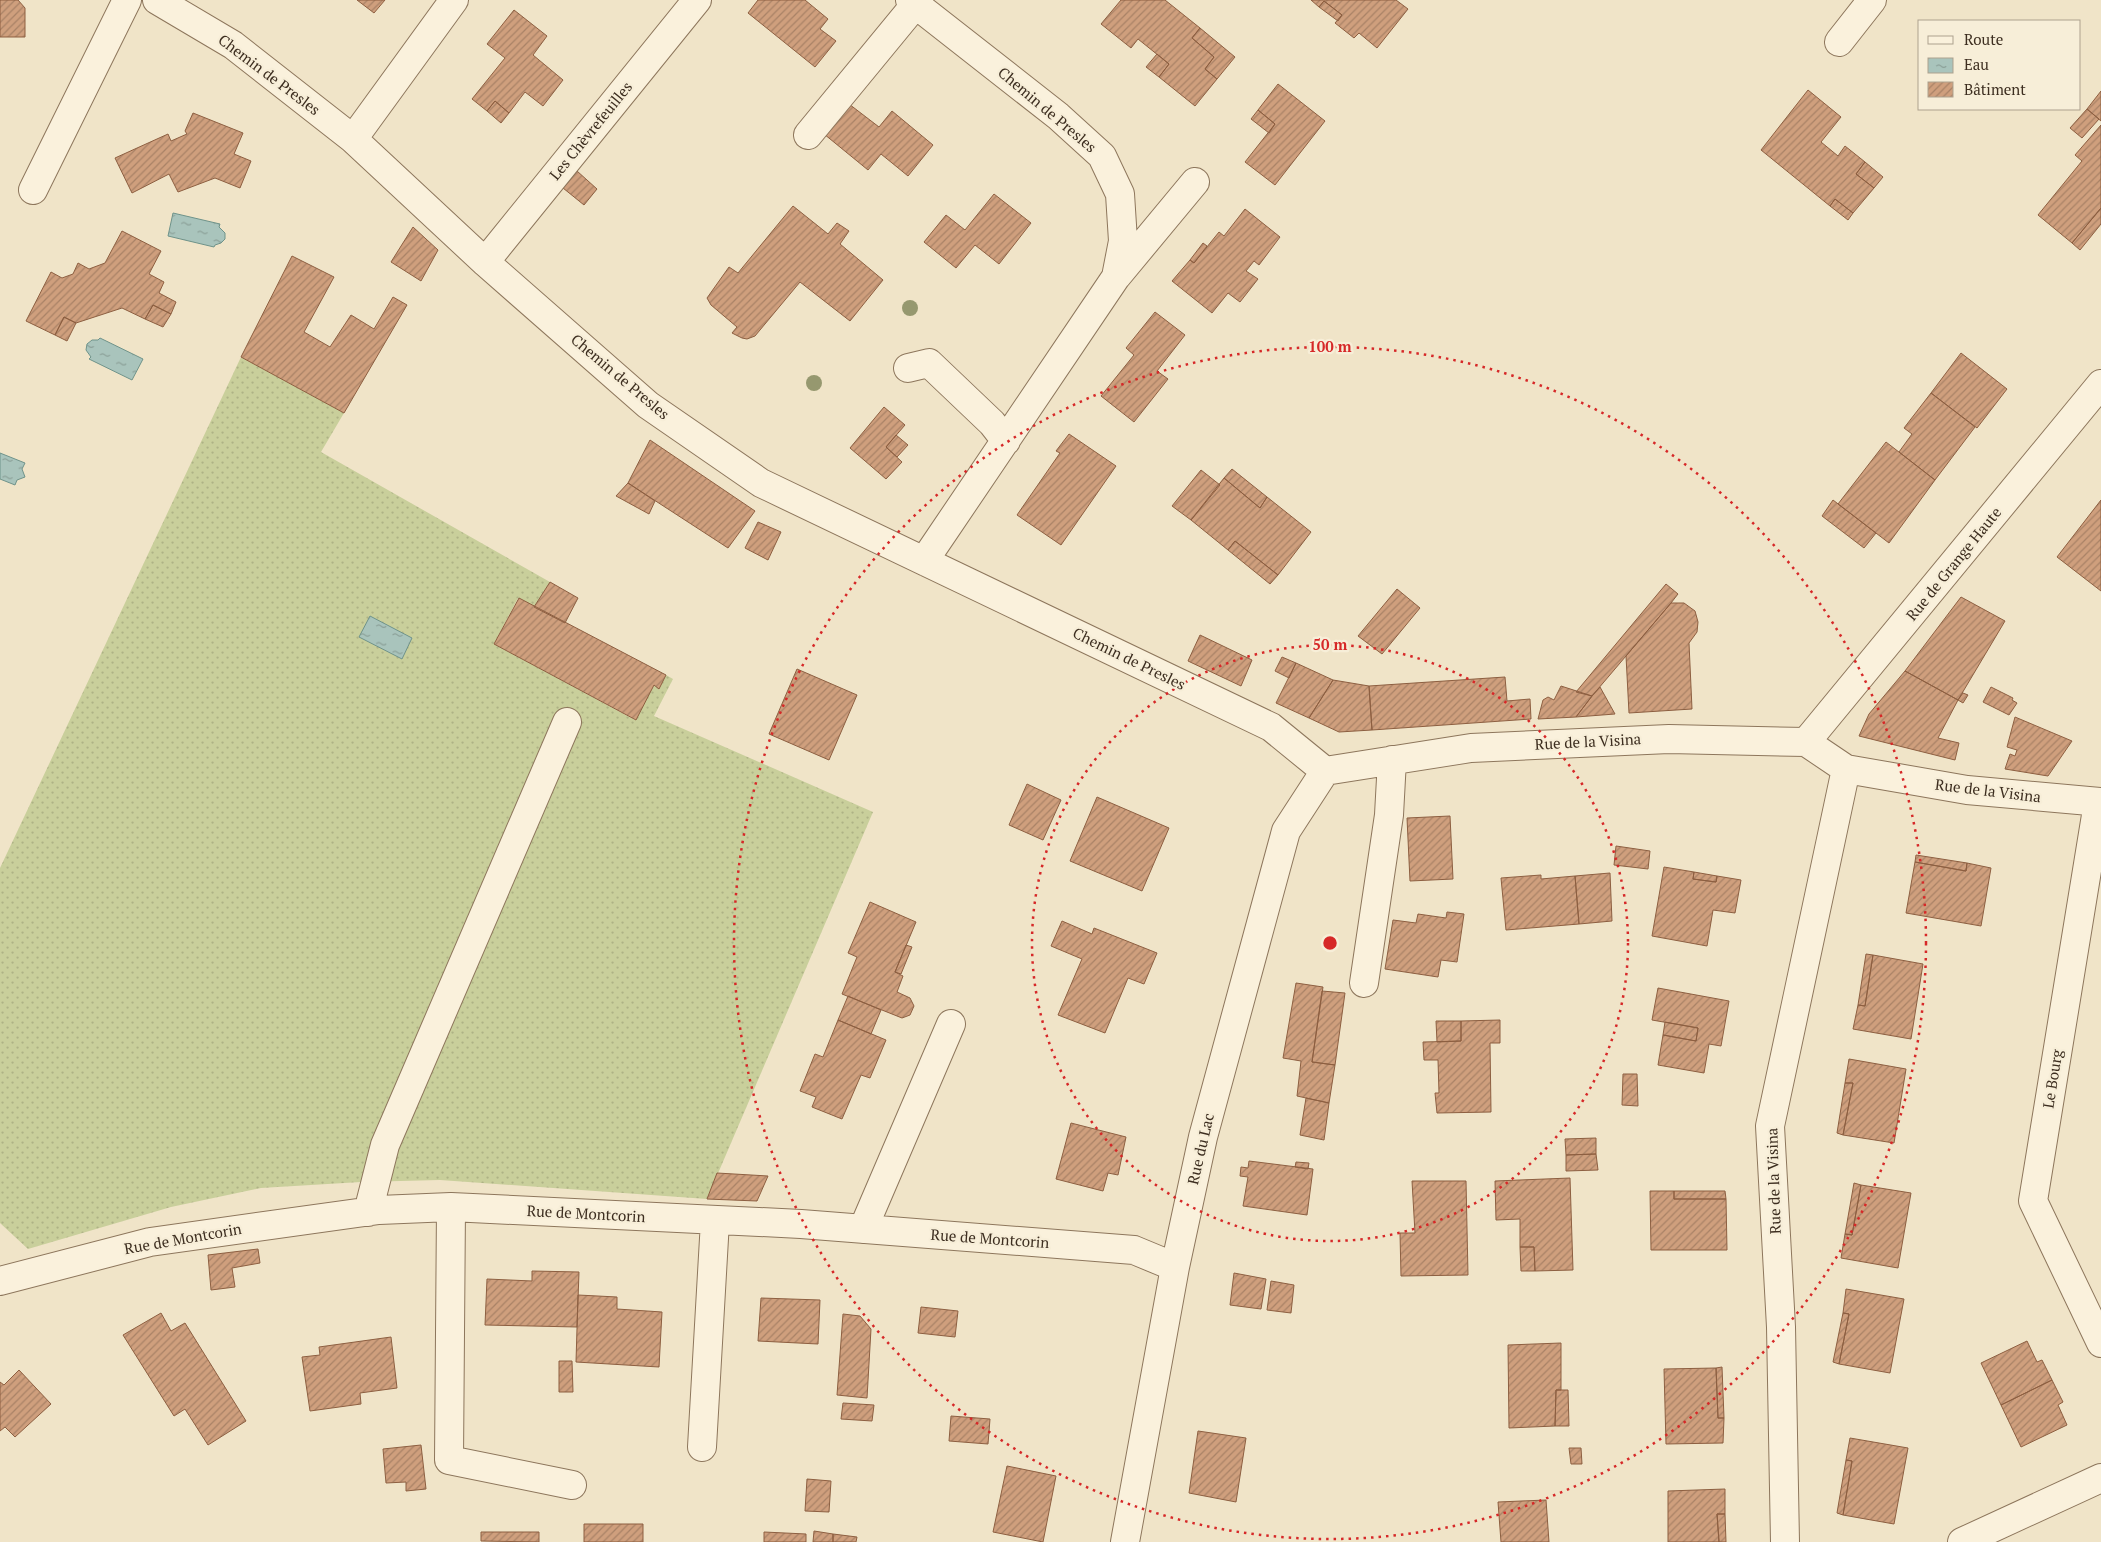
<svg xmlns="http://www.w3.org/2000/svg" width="2101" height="1542" font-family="'PT Serif',serif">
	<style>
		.grass { fill: url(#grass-dots) }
		.water { fill: url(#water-ripples); stroke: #6f938a }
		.building { fill: url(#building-hatch); stroke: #8d5f41 }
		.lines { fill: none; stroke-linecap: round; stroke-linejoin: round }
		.minor-casing { stroke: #8d765c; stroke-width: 30 }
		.minor { stroke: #faf1dc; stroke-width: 28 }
		.tree { fill: #96986f }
		.ring { fill: none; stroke: #d62828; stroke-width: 2.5; stroke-dasharray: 2.5 5 }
		.labels { text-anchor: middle; stroke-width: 4.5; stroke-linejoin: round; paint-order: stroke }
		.street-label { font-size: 15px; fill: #3d2e20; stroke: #f7eed8 }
		.centre { fill: #d62828; stroke: #f7eed8; stroke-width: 2.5 }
		.ring-label { font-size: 15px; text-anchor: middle; font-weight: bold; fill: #d62828; stroke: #f7eed8; stroke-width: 4.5; stroke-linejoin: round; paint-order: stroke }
	</style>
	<defs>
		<pattern id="grass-dots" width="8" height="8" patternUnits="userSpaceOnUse" patternTransform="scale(1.25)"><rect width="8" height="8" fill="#c9cf9b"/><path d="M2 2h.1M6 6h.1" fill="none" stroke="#aeb285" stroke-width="1.8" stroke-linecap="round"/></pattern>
		<pattern id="water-ripples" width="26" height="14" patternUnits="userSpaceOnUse" patternTransform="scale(1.25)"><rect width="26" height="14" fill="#a9c4bc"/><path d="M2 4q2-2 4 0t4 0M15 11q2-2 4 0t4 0" fill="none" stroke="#8ba098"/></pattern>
		<pattern id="building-hatch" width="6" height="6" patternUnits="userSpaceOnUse" patternTransform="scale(1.25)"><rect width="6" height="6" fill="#cf9f7d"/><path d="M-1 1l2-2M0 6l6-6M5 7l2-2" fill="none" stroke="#a98266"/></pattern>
	</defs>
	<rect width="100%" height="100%" fill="#f0e4c8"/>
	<!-- grass -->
	<path class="grass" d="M 241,357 L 344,413 L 321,452 L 550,582 L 534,607 L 518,598 L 494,644 L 635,720 L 654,685 L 659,688 L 666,675 L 673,679 L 654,716 L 873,812 L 707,1199 L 440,1180 L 361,1182 L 261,1188 L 171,1207 L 28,1249 L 0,1223 L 0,868 Z"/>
	<!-- water -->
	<path class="water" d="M 173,213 L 220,224 L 219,227 L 225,233 L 225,239 L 221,243 L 215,245 L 214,247 L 168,236 Z
		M 100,338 L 143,359 L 132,380 L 89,359 L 91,357 L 86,350 L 87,344 L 92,340 L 98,340 Z
		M 0,453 L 25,463 L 22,469 L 25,477 L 17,480 L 15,485 L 0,479 Z
		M 370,616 L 412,638 L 402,659 L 359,637 Z"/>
	<!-- building -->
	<path class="building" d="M 0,0 L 18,0 L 25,8 L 25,37 L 0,37 Z
		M 357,0 L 385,0 L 374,13 Z
		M 758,0 L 805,0 L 828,19 L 820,29 L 836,41 L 815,67 L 748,13 Z
		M 1121,0 L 1165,0 L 1200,28 L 1192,38 L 1214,57 L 1205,69 L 1217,79 L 1195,106 L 1159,77 L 1169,64 L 1138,39 L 1131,48 L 1101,24 Z
		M 1311,0 L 1396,0 L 1408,9 L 1377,48 L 1359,33 L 1354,38 L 1335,23 L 1342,15 L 1324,1 L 1319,7 Z
		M 1324,1 L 1342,15 L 1338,21 L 1319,7 Z
		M 514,10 L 547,36 L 533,55 L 563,80 L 543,106 L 525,92 L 509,113 L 495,101 L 487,111 L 472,99 L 505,58 L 487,44 Z
		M 1200,28 L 1235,57 L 1217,79 L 1205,69 L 1214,57 L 1192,38 Z
		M 1157,54 L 1169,64 L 1159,77 L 1146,67 Z
		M 1278,84 L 1325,121 L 1275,185 L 1245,162 L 1275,124 L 1258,110 Z
		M 1808,90 L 1841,117 L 1821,142 L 1838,156 L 1845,146 L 1865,162 L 1856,174 L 1874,188 L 1853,213 L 1835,199 L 1830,206 L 1761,150 Z
		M 2101,91 L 2101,121 L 2087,109 Z
		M 495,101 L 509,113 L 501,123 L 487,111 Z
		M 849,104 L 879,127 L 892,111 L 933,145 L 908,176 L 881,154 L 868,170 L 824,134 Z
		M 2087,109 L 2099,119 L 2082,138 L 2070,128 Z
		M 1258,110 L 1275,124 L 1269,133 L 1251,119 Z
		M 193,113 L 243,133 L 234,154 L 251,161 L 240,188 L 215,178 L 178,192 L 169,174 L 132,193 L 115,158 L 168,134 L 171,141 L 187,134 L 185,131 Z
		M 2101,125 L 2101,208 L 2072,243 L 2038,215 L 2082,161 L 2075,155 Z
		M 1865,162 L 1883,177 L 1874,188 L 1856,174 Z
		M 577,171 L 597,189 L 584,205 L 563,188 Z
		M 994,194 L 1031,223 L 999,264 L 975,245 L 956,268 L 924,242 L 946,215 L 965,230 Z
		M 1835,199 L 1853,213 L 1848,220 L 1830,206 Z
		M 793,206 L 828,234 L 837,223 L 849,231 L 840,244 L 883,280 L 850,321 L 800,282 L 755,336 L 747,339 L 742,338 L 732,333 L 737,327 L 711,305 L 707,298 L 729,267 L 738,273 Z
		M 2101,208 L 2101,224 L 2080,250 L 2072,243 Z
		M 1245,209 L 1280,237 L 1259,265 L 1254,261 L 1246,271 L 1258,279 L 1240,302 L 1228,293 L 1212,313 L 1172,281 L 1190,260 L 1194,263 L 1219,232 L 1224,236 Z
		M 413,227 L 438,250 L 421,281 L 391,262 Z
		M 122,231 L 161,251 L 149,274 L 164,282 L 159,293 L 176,302 L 171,314 L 153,305 L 145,319 L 122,308 L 76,323 L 64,317 L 55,335 L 26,321 L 51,272 L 62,278 L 73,274 L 78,263 L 89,269 L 105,263 Z
		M 1203,243 L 1207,246 L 1194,263 L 1190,260 Z
		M 292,256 L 334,277 L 304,332 L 330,347 L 351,315 L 374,329 L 393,297 L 407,305 L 344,413 L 241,357 Z
		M 153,305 L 171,314 L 163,327 L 145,319 Z
		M 1155,312 L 1185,335 L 1157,371 L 1168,379 L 1134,422 L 1101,396 L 1134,355 L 1126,348 Z
		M 64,317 L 76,323 L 67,341 L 55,335 Z
		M 1961,353 L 2007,389 L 1977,428 L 1931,393 Z
		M 1931,393 L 1975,427 L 1935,480 L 1899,452 L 1912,434 L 1904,428 Z
		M 884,407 L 905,425 L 886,447 L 902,462 L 886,479 L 850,448 Z
		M 1069,434 L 1116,466 L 1061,545 L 1017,515 L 1060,453 L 1056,451 Z
		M 896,435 L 908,445 L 897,457 L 886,447 Z
		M 650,440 L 755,511 L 728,548 L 628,483 Z
		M 1886,442 L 1935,480 L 1889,543 L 1838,504 Z
		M 1232,469 L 1267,497 L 1260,508 L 1224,478 Z
		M 1201,470 L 1220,485 L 1191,520 L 1172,506 Z
		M 1224,478 L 1260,508 L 1267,497 L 1311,532 L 1278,575 L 1235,541 L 1228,550 L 1191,520 Z
		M 628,483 L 655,501 L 649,514 L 616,496 Z
		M 1833,500 L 1876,533 L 1864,548 L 1822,516 Z
		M 2101,500 L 2101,591 L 2057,557 Z
		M 758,522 L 781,532 L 768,560 L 745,548 Z
		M 1235,541 L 1278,575 L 1270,584 L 1228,550 Z
		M 550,582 L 578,598 L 565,623 L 534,607 Z
		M 1666,584 L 1678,594 L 1671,603 L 1592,696 L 1576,692 Z
		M 1397,589 L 1420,608 L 1382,654 L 1358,636 Z
		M 1961,597 L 2005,621 L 1958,700 L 1905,671 Z
		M 519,598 L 666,675 L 659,689 L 654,685 L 636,720 L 494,644 Z
		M 1671,603 L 1684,603 L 1695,611 L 1698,622 L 1697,632 L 1689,643 L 1692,709 L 1629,713 L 1626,656 Z
		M 1200,635 L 1252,660 L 1241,686 L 1188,661 Z
		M 1282,657 L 1296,663 L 1289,678 L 1275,671 Z
		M 1296,663 L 1333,680 L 1309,718 L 1276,703 Z
		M 797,669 L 857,695 L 829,760 L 769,734 Z
		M 1905,671 L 1958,700 L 1938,738 L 1959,743 L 1955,760 L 1859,736 L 1869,714 Z
		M 1505,677 L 1507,701 L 1530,699 L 1531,719 L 1372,730 L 1369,686 Z
		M 1333,680 L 1369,686 L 1372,730 L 1339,732 L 1309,718 Z
		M 1561,686 L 1592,696 L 1576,717 L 1538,719 L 1543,700 L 1548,697 L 1554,700 Z
		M 1600,687 L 1615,714 L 1576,717 L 1592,696 Z
		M 1991,687 L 2013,698 L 2012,700 L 2017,703 L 2009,715 L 1983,702 Z
		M 1963,693 L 1968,695 L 1963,703 L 1958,700 Z
		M 2015,717 L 2072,741 L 2048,776 L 2005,769 L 2010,754 L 2015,756 L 2017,750 L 2007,747 Z
		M 1027,784 L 1061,800 L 1043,840 L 1009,825 Z
		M 1097,797 L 1169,828 L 1142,891 L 1070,861 Z
		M 1450,816 L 1453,879 L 1410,881 L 1407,818 Z
		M 1616,846 L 1650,851 L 1648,869 L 1614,865 Z
		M 1916,855 L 1967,863 L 1966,871 L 1915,862 Z
		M 1915,862 L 1966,871 L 1967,863 L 1991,868 L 1981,926 L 1906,913 Z
		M 1664,867 L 1694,872 L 1693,879 L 1716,882 L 1717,876 L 1741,880 L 1735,913 L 1713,910 L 1707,946 L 1652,936 Z
		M 1694,872 L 1717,876 L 1716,882 L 1693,879 Z
		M 1610,873 L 1612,921 L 1579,924 L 1575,876 Z
		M 1541,875 L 1541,879 L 1575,876 L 1579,924 L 1506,930 L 1501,878 Z
		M 870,902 L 916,922 L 895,972 L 903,976 L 897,992 L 910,998 L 914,1006 L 910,1015 L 902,1018 L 842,994 L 857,957 L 848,953 Z
		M 1447,912 L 1464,914 L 1457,962 L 1441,960 L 1438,977 L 1385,969 L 1393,920 L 1416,923 L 1418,914 L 1446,918 Z
		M 1062,921 L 1092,934 L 1094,928 L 1157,953 L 1144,984 L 1128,978 L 1105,1033 L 1058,1015 L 1082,959 L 1051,946 Z
		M 906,945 L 912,947 L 901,974 L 895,972 Z
		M 1866,954 L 1873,955 L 1865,1006 L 1858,1005 Z
		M 1873,955 L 1923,964 L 1911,1039 L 1853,1029 L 1858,1005 L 1865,1006 Z
		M 1296,983 L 1323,987 L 1312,1062 L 1335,1065 L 1329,1103 L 1297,1096 L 1301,1061 L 1283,1058 Z
		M 1658,988 L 1729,1001 L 1721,1046 L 1709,1044 L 1704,1073 L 1658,1065 L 1663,1035 L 1696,1041 L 1698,1028 L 1652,1020 Z
		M 1322,991 L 1345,993 L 1335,1065 L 1312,1062 Z
		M 848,996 L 881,1010 L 871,1034 L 838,1020 Z
		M 838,1020 L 886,1040 L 870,1078 L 861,1075 L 842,1119 L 812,1107 L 816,1097 L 800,1091 L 815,1054 L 823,1057 Z
		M 1500,1020 L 1500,1043 L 1490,1043 L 1491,1112 L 1437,1113 L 1435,1093 L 1439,1093 L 1438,1060 L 1424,1060 L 1423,1042 L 1461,1041 L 1461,1021 Z
		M 1436,1021 L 1461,1021 L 1461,1041 L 1437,1042 Z
		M 1665,1022 L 1698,1028 L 1696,1041 L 1663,1035 Z
		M 1849,1059 L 1906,1069 L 1894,1143 L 1843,1135 L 1853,1083 L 1845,1083 Z
		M 1623,1074 L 1637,1074 L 1638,1106 L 1622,1105 Z
		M 1845,1083 L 1853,1083 L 1843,1135 L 1837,1133 Z
		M 1306,1098 L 1329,1103 L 1324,1140 L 1300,1135 Z
		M 1071,1123 L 1126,1137 L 1118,1175 L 1108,1173 L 1103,1191 L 1056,1179 Z
		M 1596,1138 L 1596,1154 L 1566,1155 L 1565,1139 Z
		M 1596,1154 L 1598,1170 L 1566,1171 L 1566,1155 Z
		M 1249,1161 L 1313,1169 L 1307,1215 L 1243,1206 L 1248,1177 L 1240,1176 L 1241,1167 L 1248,1168 Z
		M 1296,1162 L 1309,1163 L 1308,1169 L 1295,1167 Z
		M 717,1173 L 768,1176 L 757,1201 L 707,1199 Z
		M 1570,1178 L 1573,1270 L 1535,1271 L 1534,1247 L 1520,1247 L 1520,1219 L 1496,1220 L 1495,1181 Z
		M 1412,1181 L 1466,1181 L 1468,1275 L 1401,1276 L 1400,1233 L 1415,1233 Z
		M 1854,1183 L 1861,1185 L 1852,1235 L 1845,1234 Z
		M 1861,1185 L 1911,1193 L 1898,1268 L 1841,1258 L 1845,1234 L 1852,1235 Z
		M 1650,1191 L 1674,1191 L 1674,1199 L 1726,1199 L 1727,1250 L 1651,1250 Z
		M 1674,1191 L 1725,1191 L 1726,1199 L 1674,1199 Z
		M 1520,1247 L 1534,1247 L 1535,1271 L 1521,1271 Z
		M 258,1249 L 260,1263 L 232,1268 L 235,1287 L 211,1290 L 208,1255 Z
		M 532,1271 L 579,1272 L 577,1327 L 485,1325 L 487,1279 L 532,1281 Z
		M 1234,1273 L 1266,1279 L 1261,1309 L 1230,1305 Z
		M 1271,1281 L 1294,1285 L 1291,1313 L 1267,1310 Z
		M 1846,1289 L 1904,1299 L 1890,1373 L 1839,1364 L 1849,1314 L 1843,1313 Z
		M 578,1295 L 617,1297 L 617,1309 L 662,1312 L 659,1367 L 576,1362 Z
		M 761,1298 L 820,1300 L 818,1344 L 758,1341 Z
		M 921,1307 L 958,1311 L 955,1337 L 918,1333 Z
		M 161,1313 L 171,1331 L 185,1323 L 246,1421 L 208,1445 L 185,1409 L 174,1416 L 123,1335 Z
		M 1843,1313 L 1849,1314 L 1839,1364 L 1833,1362 Z
		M 843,1314 L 860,1316 L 871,1329 L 867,1398 L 837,1395 Z
		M 391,1337 L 397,1388 L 360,1393 L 361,1404 L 310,1411 L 302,1357 L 320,1355 L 319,1347 Z
		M 2027,1341 L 2037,1362 L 2042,1360 L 2052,1380 L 2001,1405 L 1981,1363 Z
		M 1561,1343 L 1561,1390 L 1556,1390 L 1555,1426 L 1509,1428 L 1508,1345 Z
		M 559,1361 L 572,1361 L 573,1392 L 559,1392 Z
		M 1722,1367 L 1724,1418 L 1718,1418 L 1716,1368 Z
		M 1716,1368 L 1718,1418 L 1724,1418 L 1723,1443 L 1666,1444 L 1664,1369 Z
		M 19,1370 L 51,1404 L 15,1437 L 5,1427 L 0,1431 L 0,1382 L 4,1385 Z
		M 2052,1380 L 2063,1402 L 2058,1405 L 2067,1425 L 2021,1447 L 2001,1405 Z
		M 1556,1390 L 1568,1390 L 1569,1426 L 1555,1426 Z
		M 843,1403 L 874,1405 L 872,1421 L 841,1419 Z
		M 951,1416 L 990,1419 L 988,1444 L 949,1441 Z
		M 1198,1431 L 1246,1438 L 1236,1502 L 1189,1493 Z
		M 1850,1438 L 1908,1448 L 1894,1524 L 1843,1515 L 1852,1461 L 1846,1460 Z
		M 421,1445 L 426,1489 L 406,1491 L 406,1482 L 386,1483 L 383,1449 Z
		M 1569,1448 L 1581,1448 L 1582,1464 L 1571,1464 Z
		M 1846,1460 L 1852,1461 L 1843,1515 L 1837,1513 Z
		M 1007,1466 L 1056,1476 L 1043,1542 L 993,1532 Z
		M 807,1479 L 831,1481 L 829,1512 L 805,1511 Z
		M 1725,1489 L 1725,1514 L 1717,1514 L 1719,1542 L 1668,1542 L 1668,1491 Z
		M 1546,1500 L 1549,1542 L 1501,1542 L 1498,1502 Z
		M 1717,1514 L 1725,1514 L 1726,1542 L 1719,1542 Z
		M 584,1524 L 643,1524 L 643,1542 L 584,1542 Z
		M 814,1531 L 833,1534 L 833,1542 L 813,1542 Z
		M 481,1532 L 539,1532 L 539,1542 L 481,1541 Z
		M 764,1532 L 806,1534 L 806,1542 L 764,1542 Z
		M 833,1534 L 857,1537 L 856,1542 L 833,1542 Z"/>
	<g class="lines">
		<defs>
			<path id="minor" d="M 157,0 L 233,45 L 353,139 L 485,262 L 648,405 L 761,483 L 1271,727 L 1325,771
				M 910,0 L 1058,116 L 1102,156 L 1120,194 L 1123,241 L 1116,277 L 924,561
				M 1839,42 L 1872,0
				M 808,135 L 919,0
				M 353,139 L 454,0
				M 33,190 L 127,0
				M 485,262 L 697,0
				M 1117,276 L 1195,182
				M 908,368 L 929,363 L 992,423 L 1006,441
				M 1806,742 L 2101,384
				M 1325,771 L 1471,748 L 1669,739 L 1806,742 L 1846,769 L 1967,790 L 2101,802
				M 2098,803 L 2033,1201 L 2101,1343
				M 1364,983 L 1389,815 L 1392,760
				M 451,1207 L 449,1460 L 572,1485
				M 368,1212 L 385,1145 L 567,722
				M 863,1229 L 951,1024
				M 0,1281 L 150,1242 L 379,1210 L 451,1207 L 801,1224 L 1134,1250 L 1175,1267
				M 702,1447 L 715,1221
				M 1125,1542 L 1175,1267 L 1203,1137 L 1286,831 L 1325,771
				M 1785,1542 L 1781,1327 L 1770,1126 L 1846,769
				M 1962,1542 L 2101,1478"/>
		</defs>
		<!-- minor casing -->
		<use href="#minor" class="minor-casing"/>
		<!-- minor -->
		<use href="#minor" class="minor"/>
	</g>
	<!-- trees -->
	<g class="tree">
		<circle cx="910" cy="308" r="8"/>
		<circle cx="814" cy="383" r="8"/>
	</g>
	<!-- distance rings -->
	<g class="ring">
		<circle cx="1330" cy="943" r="298"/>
		<circle cx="1330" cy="943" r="596"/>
	</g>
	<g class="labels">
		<!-- street labels -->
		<g class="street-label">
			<text transform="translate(269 75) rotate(37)" y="5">Chemin de Presles</text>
			<text transform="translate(1047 110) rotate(40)" y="5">Chemin de Presles</text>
			<text transform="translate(591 131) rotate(-51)" y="5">Les Chèvrefeuilles</text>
			<text transform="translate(620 377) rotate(40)" y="5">Chemin de Presles</text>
			<text transform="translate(1954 564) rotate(-51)" y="5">Rue de Grange Haute</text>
			<text transform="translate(1129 659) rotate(26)" y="5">Chemin de Presles</text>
			<text transform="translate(1588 742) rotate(-3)" y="5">Rue de la Visina</text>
			<text transform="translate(1988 791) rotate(7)" y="5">Rue de la Visina</text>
			<text transform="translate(2053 1079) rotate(-81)" y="5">Le Bourg</text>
			<text transform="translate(1201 1149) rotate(-77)" y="5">Rue du Lac</text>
			<text transform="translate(1774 1181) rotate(-92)" y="5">Rue de la Visina</text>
			<text transform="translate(586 1214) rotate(3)" y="5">Rue de Montcorin</text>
			<text transform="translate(183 1239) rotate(-10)" y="5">Rue de Montcorin</text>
			<text transform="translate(990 1239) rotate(4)" y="5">Rue de Montcorin</text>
		</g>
	</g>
	<circle cx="1330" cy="943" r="8" class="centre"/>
	<g class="ring-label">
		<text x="1330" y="352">100 m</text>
		<text x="1330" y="650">50 m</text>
	</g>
	<!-- legend -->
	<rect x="1918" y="20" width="162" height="90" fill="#f7eed8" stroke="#ada18e"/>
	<rect x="1928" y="36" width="25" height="8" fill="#faf1dc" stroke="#ada18e"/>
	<text x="1964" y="45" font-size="15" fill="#3d2e20">Route</text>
	<rect x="1928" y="58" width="25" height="15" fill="url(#water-ripples)" stroke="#ada18e"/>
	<text x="1964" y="70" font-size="15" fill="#3d2e20">Eau</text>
	<rect x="1928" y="82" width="25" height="15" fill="url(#building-hatch)" stroke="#ada18e"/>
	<text x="1964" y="95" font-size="15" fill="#3d2e20">Bâtiment</text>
</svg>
